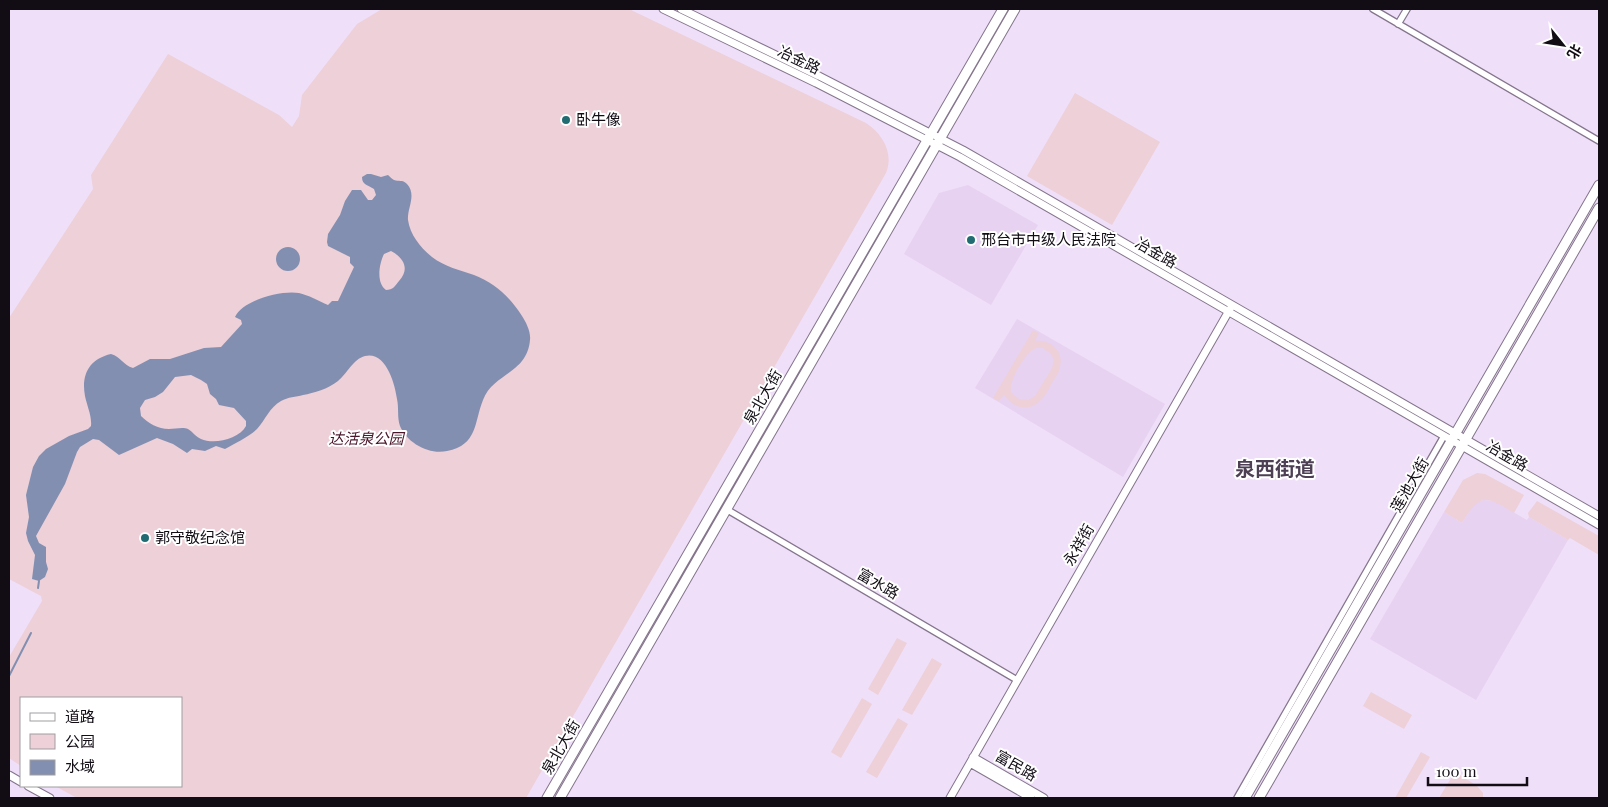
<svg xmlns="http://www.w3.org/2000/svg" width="1608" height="807" font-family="'Playfair Display','Noto Sans SC',serif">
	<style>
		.built { fill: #e7d2f2 }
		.green { fill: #edd0d8; fill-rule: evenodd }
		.water { fill: #838fb0; fill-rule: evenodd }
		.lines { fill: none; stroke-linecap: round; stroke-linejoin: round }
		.stream { stroke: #838fb0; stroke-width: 2 }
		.minor-casing { stroke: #84758c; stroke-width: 8 }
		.tertiary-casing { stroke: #84758c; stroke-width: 9 }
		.secondary-casing { stroke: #84758c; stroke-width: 11 }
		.minor { stroke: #fff; stroke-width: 5.5 }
		.tertiary { stroke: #fff; stroke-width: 7 }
		.secondary { stroke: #fff; stroke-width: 9 }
		.poi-dot { fill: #216c72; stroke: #fff; stroke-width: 2 }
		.labels { text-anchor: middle; stroke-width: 4; stroke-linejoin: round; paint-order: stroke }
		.street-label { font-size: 15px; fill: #120d15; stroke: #fff }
		.poi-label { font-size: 15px; fill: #120d15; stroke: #fff; text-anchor: start }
		.park-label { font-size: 15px; font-style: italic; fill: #481529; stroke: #fff }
		.district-label { font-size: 20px; font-weight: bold; fill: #4d4055; stroke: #fff }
	</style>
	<rect width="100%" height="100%" fill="#f0dff9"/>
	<!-- built -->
	<path class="built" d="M 968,185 L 1038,225 L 991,305 L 904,254 L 939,193 Z
		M 1017,319 L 1165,404 L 1123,477 L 975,388 Z
		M 1485,500 L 1494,501 L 1527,520 L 1529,517 L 1568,540 L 1476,700 L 1370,639 L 1444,512 L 1462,523 L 1472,507 L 1479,501 Z"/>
	<!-- green -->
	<path class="green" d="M 382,9 L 629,9 L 866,123 C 883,134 894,154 886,173 L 526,798 L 77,798 L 55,786 L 181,786 L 181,698 L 21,698 L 21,766 L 9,758 L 9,657 L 42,601 L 41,596 L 9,579 L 9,318 L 93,189 L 91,175 L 168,54 L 279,115 L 292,127 L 299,116 L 302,95 L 357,24 Z
		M 1075,93 L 1160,142 L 1112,225 L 1027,176 Z
		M 1033,330 L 1039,333 L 1035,341 C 1051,339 1064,351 1060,367 C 1059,374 1054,379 1051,385 C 1048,390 1045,397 1040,401 C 1028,413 1012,407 1004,395 L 999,401 L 993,398 ZM 1036,348 L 1043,348 L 1051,354 L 1054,360 L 1052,368 L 1035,396 L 1028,400 L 1019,399 L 1011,392 C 1009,380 1025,353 1036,348 Z
		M 1477,473 L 1485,474 L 1524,495 L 1514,513 C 1486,496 1481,492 1462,523 L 1444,512 L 1463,480 Z
		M 1537,501 L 1599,536 L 1599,555 L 1570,538 L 1568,540 L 1529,517 L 1528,513 Z
		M 897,638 L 907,643 L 878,695 L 868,689 Z
		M 932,658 L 942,664 L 912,715 L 902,710 Z
		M 1371,692 L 1412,715 L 1404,729 L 1363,706 Z
		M 862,698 L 872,704 L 841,758 L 831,752 Z
		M 898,718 L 908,724 L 877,778 L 866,772 Z
		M 1421,752 L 1430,757 L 1406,798 L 1395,798 Z
		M 1457,773 L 1477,786 L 1483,793 L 1483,798 L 1439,798 L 1453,775 Z"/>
	<!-- water -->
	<path class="water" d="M 367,174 L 371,174 L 381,177 L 388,175 C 390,177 391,178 394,180 C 399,182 402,179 407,184 C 417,195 407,208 408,220 C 410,235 421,248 432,257 C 445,267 460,270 474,275 C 495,283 510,297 522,316 C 526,322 531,332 530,340 C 527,374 493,373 483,400 C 474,422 478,445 447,451 C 429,455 407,443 400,426 C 397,417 399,408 397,399 C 395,384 386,351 365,356 C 353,359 347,374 338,381 C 328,389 314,393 303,395 C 296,397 288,397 281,401 C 269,408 266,419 257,429 C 249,437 235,443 225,449 L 216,446 L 205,451 L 192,449 L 187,453 L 173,444 L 157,438 L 119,455 L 99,440 L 93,439 L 80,447 L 77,452 L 65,484 L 36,536 L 39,543 L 46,547 L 46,562 L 48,569 L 45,577 L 39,581 L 32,579 L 35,555 L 28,541 L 26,533 L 29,517 L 26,495 L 33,467 L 39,456 L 46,449 L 69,436 L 88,429 L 91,426 C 92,416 87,406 85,396 C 81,375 89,359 111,354 C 121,357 123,365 133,368 L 150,359 L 170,359 L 204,348 L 221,347 L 242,324 L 241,320 L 235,317 C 243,300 281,290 299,293 C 308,295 319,301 328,305 L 332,301 L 338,301 L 354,267 L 350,263 L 350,257 L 328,246 L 327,242 L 328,234 L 340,215 L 345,201 L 352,190 L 361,190 L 368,200 L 372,200 L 376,195 L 374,189 C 368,185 362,185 362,177 ZM 391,251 C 404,258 410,269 399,281 C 395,286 393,290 386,290 C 376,283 379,264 384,254 ZM 191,375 L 201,380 L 207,384 L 210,394 L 216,399 L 219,405 L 234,408 L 246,421 L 246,426 C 239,439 214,445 201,439 C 196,437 193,432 188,429 C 183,427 175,429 169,429 C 158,429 148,423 141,416 L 140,408 L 145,400 L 155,397 L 163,392 L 175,377 Z
		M276 259a12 12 0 1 1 24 0a12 12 0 1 1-24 0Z"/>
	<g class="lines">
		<!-- stream -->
		<path class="stream" d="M 38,588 L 39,581
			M 9,676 L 31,633"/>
		<defs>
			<path id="minor" d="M 1373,9 L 1599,141
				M 1398,24 L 1407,9
				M 726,509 L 1017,680
				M 1237,798 L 1444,436"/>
			<path id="tertiary" d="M 663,9 L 816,83 L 960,157 L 1599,525
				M 681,9 L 819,76 L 963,150 L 1599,516
				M 973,757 L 1044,798
				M 970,763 L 1031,798
				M 9,775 L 21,782
				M 28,786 L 50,798
				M 950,798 L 1230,309"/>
			<path id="secondary" d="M 547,798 L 1003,9
				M 560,798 L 1015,9
				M 1245,798 L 1599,185
				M 1259,798 L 1599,208"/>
		</defs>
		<!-- minor casing -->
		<use href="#minor" class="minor-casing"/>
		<!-- tertiary casing -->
		<use href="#tertiary" class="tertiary-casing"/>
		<!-- secondary casing -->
		<use href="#secondary" class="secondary-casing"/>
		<!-- minor -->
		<use href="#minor" class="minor"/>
		<!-- tertiary -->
		<use href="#tertiary" class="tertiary"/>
		<!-- secondary -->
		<use href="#secondary" class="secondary"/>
	</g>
	<!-- markers -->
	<g class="poi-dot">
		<circle cx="566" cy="120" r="5"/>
		<circle cx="971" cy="240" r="5"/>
		<circle cx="145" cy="538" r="5"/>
	</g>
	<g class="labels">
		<!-- street labels -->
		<g class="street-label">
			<text transform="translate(799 60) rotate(26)" y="5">冶金路</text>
			<text transform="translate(1156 253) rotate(30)" y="5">冶金路</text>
			<text transform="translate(763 397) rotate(-60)" y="5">泉北大街</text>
			<text transform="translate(1507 456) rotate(30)" y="5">冶金路</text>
			<text transform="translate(1410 485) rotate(-60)" y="5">莲池大街</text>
			<text transform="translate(1079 545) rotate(-60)" y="5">永祥街</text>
			<text transform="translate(878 584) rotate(30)" y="5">富水路</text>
			<text transform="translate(561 747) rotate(-60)" y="5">泉北大街</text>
			<text transform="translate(1016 766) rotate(30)" y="5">富民路</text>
		</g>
		<!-- poi labels -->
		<g class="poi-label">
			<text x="576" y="125">卧牛像</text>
			<text x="981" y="245">邢台市中级人民法院</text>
			<text x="155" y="543">郭守敬纪念馆</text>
		</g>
		<!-- park labels -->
		<g class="park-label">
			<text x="366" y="444">达活泉公园</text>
		</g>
		<!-- district labels -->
		<g class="district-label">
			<text x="1275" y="476">泉西街道</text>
		</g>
	</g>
	<!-- border -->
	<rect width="1608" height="807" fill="none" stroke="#120d15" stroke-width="20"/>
	<!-- legend -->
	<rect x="20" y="697" width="162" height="90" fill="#ffffff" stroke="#a09ea1"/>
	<rect x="30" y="713" width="25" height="8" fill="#ffffff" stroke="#a09ea1"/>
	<text x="65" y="722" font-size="15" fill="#120d15">道路</text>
	<rect x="30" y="734" width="25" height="15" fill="#edd0d8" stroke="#a09ea1"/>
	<text x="65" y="747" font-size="15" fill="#120d15">公园</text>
	<rect x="30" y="760" width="25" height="15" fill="#838fb0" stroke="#a09ea1"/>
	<text x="65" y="772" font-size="15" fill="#120d15">水域</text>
	<!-- north arrow -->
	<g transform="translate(1563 45) rotate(120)" stroke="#ffffff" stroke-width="4" paint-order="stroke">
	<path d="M0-4L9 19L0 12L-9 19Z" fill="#120d15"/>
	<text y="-8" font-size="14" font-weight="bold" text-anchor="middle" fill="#120d15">北</text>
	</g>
	<!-- scale -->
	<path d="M1428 777v8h99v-8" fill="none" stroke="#120d15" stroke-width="2.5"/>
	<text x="1436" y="777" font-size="15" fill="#120d15" stroke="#ffffff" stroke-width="4" paint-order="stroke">100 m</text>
</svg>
